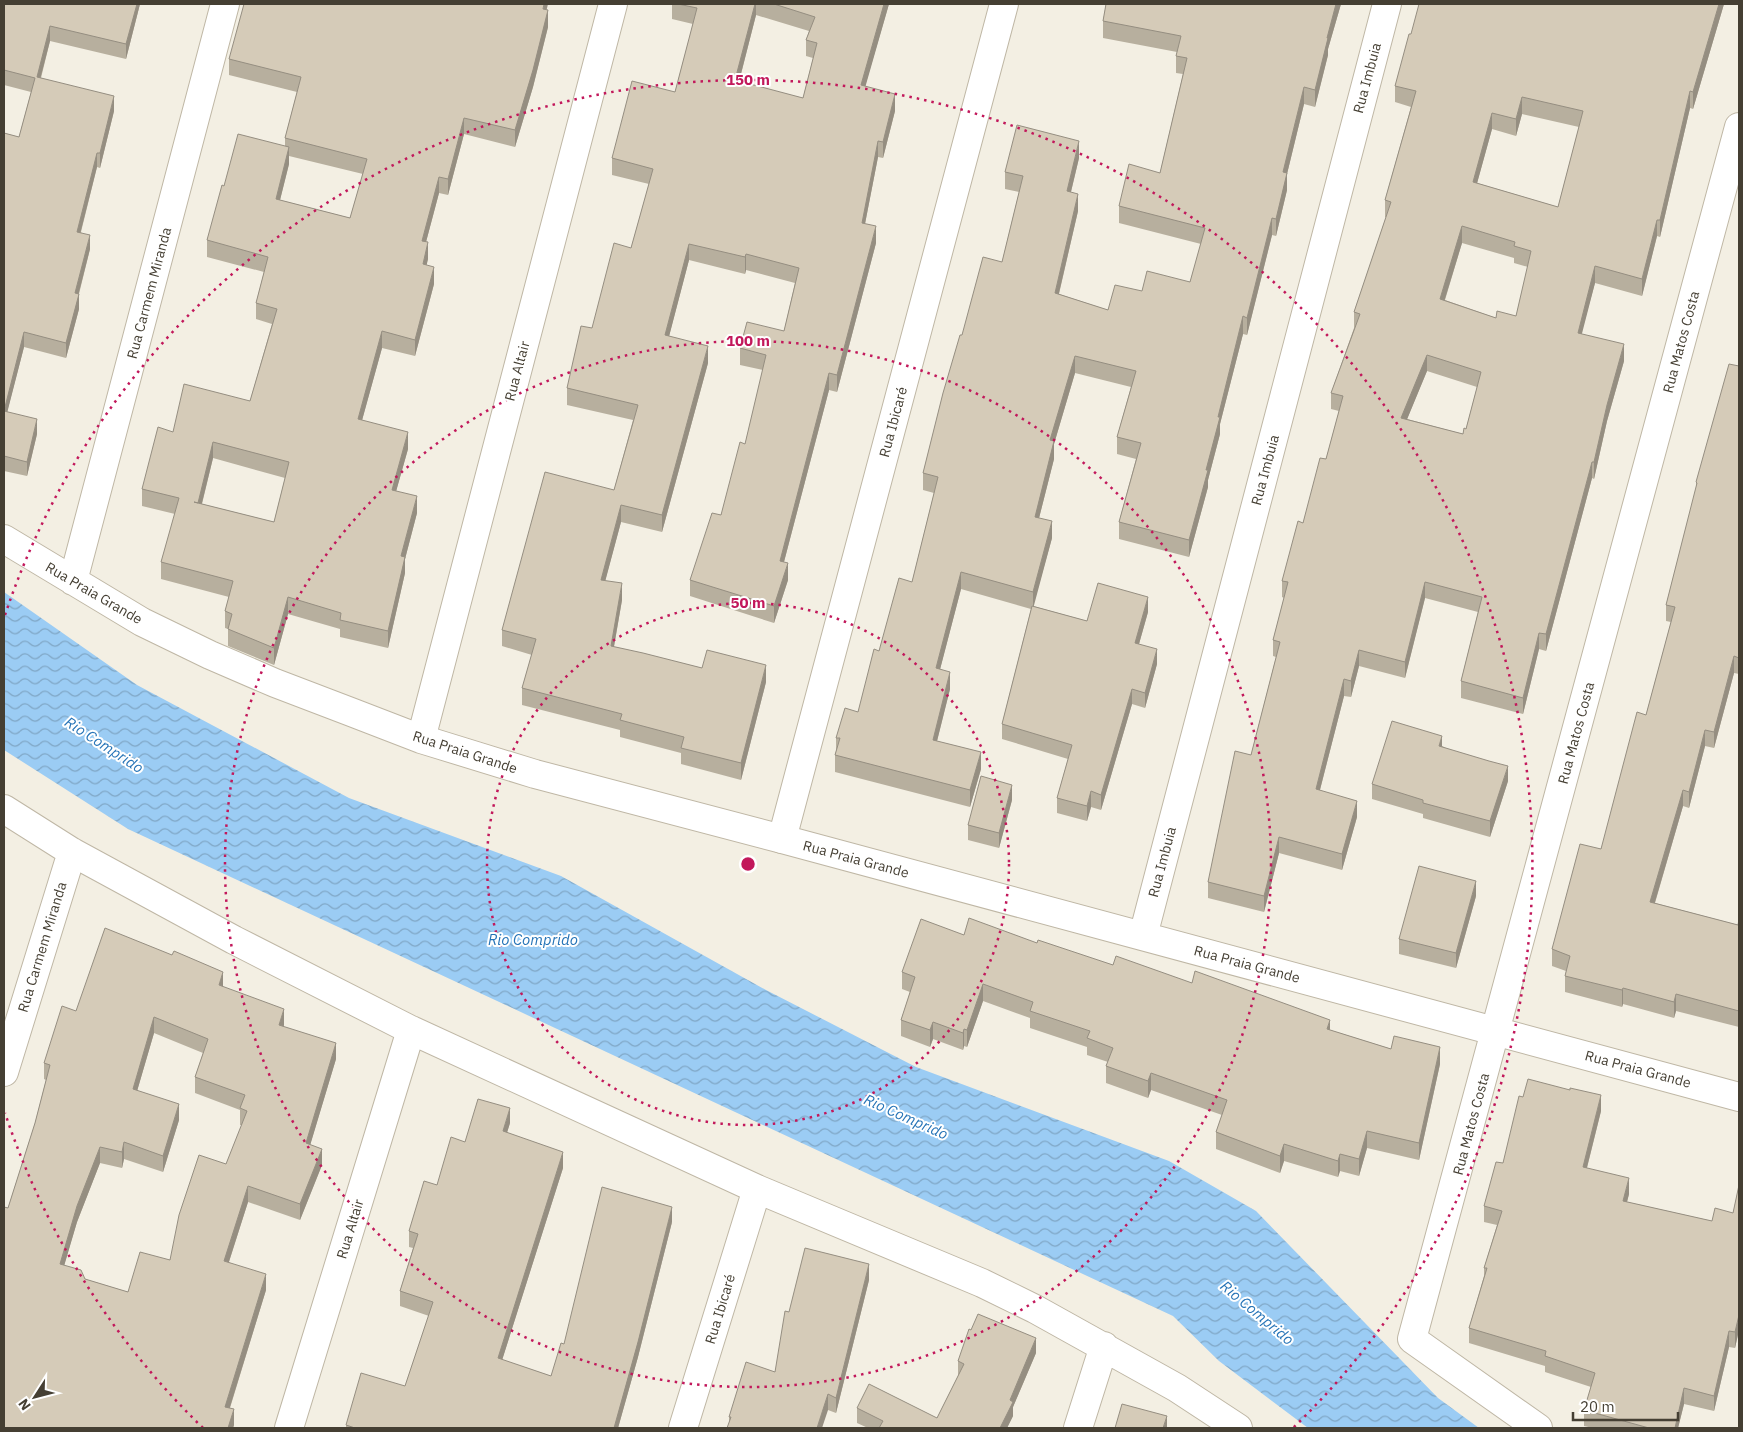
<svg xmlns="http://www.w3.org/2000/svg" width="1743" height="1432" font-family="'IBM Plex Sans',sans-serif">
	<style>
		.water { fill: url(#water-waves) }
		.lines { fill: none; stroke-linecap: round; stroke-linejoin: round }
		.minor-casing { stroke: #bfb7a5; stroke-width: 30 }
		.tertiary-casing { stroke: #bfb7a5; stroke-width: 30 }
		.minor { stroke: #fff; stroke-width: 28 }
		.tertiary { stroke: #fff; stroke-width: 28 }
		.wall { fill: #b7af9e; fill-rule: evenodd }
		.shaded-wall { fill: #958e81 }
		.building { fill: #d5cbb8; stroke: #958e81; fill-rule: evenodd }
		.ring { fill: none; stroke: #c2185b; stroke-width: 2.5; stroke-dasharray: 2.5 5 }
		.labels { text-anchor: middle; stroke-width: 4; stroke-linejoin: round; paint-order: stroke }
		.street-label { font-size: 14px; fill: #453f33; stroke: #fff }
		.water-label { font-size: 15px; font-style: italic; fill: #2674b7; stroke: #fff }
		.centre { fill: #c2185b; stroke: #fff; stroke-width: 2.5 }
		.ring-label { font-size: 15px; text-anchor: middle; font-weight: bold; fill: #c2185b; stroke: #fff; stroke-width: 4; stroke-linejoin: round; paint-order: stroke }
	</style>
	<defs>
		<pattern id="water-waves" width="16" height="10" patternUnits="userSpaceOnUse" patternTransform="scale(1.25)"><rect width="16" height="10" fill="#9bccf4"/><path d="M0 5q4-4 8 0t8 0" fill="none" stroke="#80a7c6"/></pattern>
	</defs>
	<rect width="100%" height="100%" fill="#f3efe3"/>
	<!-- water -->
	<path class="water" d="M 4,592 L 137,685 L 349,798 L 561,876 L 766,990 L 916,1067 L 1169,1161 L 1256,1211 L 1438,1398 L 1479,1428 L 1308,1428 L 1219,1361 L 1173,1316 L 128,829 L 4,750 Z"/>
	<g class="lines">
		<defs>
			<path id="minor" d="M 4,539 L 142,622 L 210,655 L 275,683 L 351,712 L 421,739 L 535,774 L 782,839
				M 73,581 L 225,4
				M 421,739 L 613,4
				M 4,809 L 72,852 L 234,940 L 411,1030 L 757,1189 L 982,1283 L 1035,1309 L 1177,1388 L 1238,1428
				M 4,1072 L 72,852
				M 289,1428 L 411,1030
				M 683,1428 L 757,1189
				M 1078,1428 L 1104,1346
				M 1538,1428 L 1412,1339 L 1739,127"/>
			<path id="tertiary" d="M 1004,4 L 782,839 L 1739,1097
				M 1143,936 L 1387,4"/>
		</defs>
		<!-- minor casing -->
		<use href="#minor" class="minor-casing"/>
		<!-- tertiary casing -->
		<use href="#tertiary" class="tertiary-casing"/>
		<!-- minor -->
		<use href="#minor" class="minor"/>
		<!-- tertiary -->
		<use href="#tertiary" class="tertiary"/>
	</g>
	<!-- wall -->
	<path class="wall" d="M 4,4 L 140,4 L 126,59 L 50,41 L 41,78 L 114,111 L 100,168 L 97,167 L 81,232 L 90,249 L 79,294 L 79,309 L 66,358 L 24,347 L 7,412 L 37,434 L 27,476 L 4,471 L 4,133 L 19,137 L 31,92 L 4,85 Z
		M 672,4 L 889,4 L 865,86 L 895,111 L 883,158 L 878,157 L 865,224 L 876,243 L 837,392 L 829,390 L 784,562 L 788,580 L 774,623 L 690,596 L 690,580 L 721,515 L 745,444 L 763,370 L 740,365 L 740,348 L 784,331 L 795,283 L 746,270 L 745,274 L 689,260 L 669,336 L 708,363 L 662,532 L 621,522 L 605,581 L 622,600 L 614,647 L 702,668 L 766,682 L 741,780 L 681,764 L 681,753 L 620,737 L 620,730 L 522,705 L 522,688 L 532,655 L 502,646 L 502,630 L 614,490 L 633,420 L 567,405 L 567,388 L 592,328 L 631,248 L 649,184 L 612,175 L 612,158 L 675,92 L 693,24 L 672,19 ZM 756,15 L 809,31 L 806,40 L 806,56 L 813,58 L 803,98 L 739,82 Z
		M 1106,4 L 1341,4 L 1328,49 L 1328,55 L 1315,107 L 1304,104 L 1287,174 L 1287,190 L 1276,236 L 1272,235 L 1247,335 L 1243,334 L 1220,424 L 1220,434 L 1208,480 L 1208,487 L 1189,557 L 1119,539 L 1119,522 L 1136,459 L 1117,454 L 1117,437 L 1131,387 L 1075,373 L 1054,444 L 1054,459 L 1039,518 L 1052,538 L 1033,606 L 1087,621 L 1148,612 L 1139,644 L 1157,664 L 1145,708 L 1132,704 L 1101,810 L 1091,807 L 1087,821 L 1057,813 L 1057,798 L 1068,759 L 1002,739 L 1002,724 L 1031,609 L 961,589 L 940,669 L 950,689 L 937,741 L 981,769 L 970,807 L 835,772 L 835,755 L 836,751 L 836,738 L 858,712 L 879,651 L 912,582 L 934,493 L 923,490 L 923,473 L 962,335 L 1002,262 L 1019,192 L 1005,189 L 1005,172 L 1079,158 L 1071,192 L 1078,211 L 1059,294 L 1108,310 L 1142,291 L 1190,282 L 1201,244 L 1119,223 L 1119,206 L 1160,173 L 1183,74 L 1176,73 L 1176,56 L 1177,52 L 1103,38 L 1103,21 Z
		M 1724,4 L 1693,109 L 1690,108 L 1660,237 L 1657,236 L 1642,296 L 1595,283 L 1581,334 L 1624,361 L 1607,421 L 1594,479 L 1592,478 L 1546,651 L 1539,649 L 1523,714 L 1461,698 L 1461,681 L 1478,612 L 1425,598 L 1405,678 L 1359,666 L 1351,697 L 1344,696 L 1320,790 L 1357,817 L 1342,870 L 1279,853 L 1264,912 L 1208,898 L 1208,882 L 1251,755 L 1276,657 L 1273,656 L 1273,640 L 1284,598 L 1282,597 L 1282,581 L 1326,459 L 1339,411 L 1331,409 L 1331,393 L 1354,328 L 1354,312 L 1386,217 L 1385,217 L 1385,200 L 1411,107 L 1395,102 L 1395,86 L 1411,34 ZM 1522,114 L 1579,127 L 1558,207 L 1477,183 L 1492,129 L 1516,136 ZM 1462,243 L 1514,258 L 1514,263 L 1528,267 L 1516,316 L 1496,318 L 1445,300 ZM 1427,371 L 1477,387 L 1466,429 L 1463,434 L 1407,419 Z
		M 547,10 L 548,27 L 533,87 L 515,147 L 464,134 L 448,195 L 439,193 L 426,242 L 428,259 L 426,265 L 434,284 L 415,356 L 382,348 L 362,420 L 408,449 L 396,491 L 417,513 L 405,559 L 405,573 L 388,648 L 340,637 L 340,629 L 288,614 L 274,665 L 228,646 L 228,629 L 225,628 L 225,611 L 229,597 L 161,579 L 161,562 L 175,514 L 142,506 L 142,489 L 173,432 L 250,401 L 272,324 L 256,319 L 256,303 L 264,272 L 207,257 L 207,240 L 224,186 L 285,146 L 285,138 L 297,92 L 229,75 L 229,59 ZM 289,156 L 363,174 L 350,218 L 280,200 L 289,164 ZM 213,458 L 285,478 L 274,522 L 202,504 Z
		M 1739,366 L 1739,674 L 1734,673 L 1714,748 L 1705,746 L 1689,808 L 1683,806 L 1655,903 L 1738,925 L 1739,919 L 1739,1027 L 1676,1011 L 1674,1018 L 1623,1004 L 1622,1007 L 1565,992 L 1565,976 L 1566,971 L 1552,966 L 1552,949 L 1601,849 L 1646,715 L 1671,622 L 1666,621 L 1666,605 L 1696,489 L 1696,482 Z
		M 1442,746 L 1508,781 L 1490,837 L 1423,818 L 1423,814 L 1372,799 L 1372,784 Z
		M 1012,800 L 999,848 L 968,840 L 968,825 Z
		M 1476,896 L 1456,968 L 1399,954 L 1399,939 Z
		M 964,935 L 1037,943 L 1113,965 L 1192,983 L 1330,1030 L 1440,1064 L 1419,1160 L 1367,1148 L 1359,1176 L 1340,1171 L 1338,1177 L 1284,1161 L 1280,1173 L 1216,1149 L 1216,1132 L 1222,1115 L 1151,1090 L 1148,1098 L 1106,1083 L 1106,1066 L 1108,1062 L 1087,1055 L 1087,1047 L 1030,1028 L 1030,1018 L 983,1001 L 967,1047 L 964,1046 L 963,1050 L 933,1039 L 930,1047 L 901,1036 L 901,1020 L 910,992 L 902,989 L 902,972 Z
		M 223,987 L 284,1025 L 283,1027 L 336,1059 L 310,1145 L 322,1165 L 300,1220 L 248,1202 L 229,1262 L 266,1290 L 230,1408 L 234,1425 L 233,1428 L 4,1428 L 8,1208 L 35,1123 L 46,1080 L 44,1079 L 44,1063 L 76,1011 ZM 154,1033 L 203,1053 L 195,1077 L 195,1093 L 240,1110 L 240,1125 L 242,1125 L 226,1164 L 170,1260 L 128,1292 L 85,1279 L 64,1265 L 77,1222 L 100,1163 L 122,1168 L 124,1159 L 163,1172 L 179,1120 L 137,1091 Z
		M 1601,1111 L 1587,1168 L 1629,1194 L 1627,1202 L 1712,1221 L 1733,1213 L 1739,1185 L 1739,1330 L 1735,1348 L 1729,1347 L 1714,1411 L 1684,1404 L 1678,1428 L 1593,1428 L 1584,1426 L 1584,1410 L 1591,1387 L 1545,1372 L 1545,1366 L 1469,1343 L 1469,1328 L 1484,1276 L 1484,1268 L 1497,1225 L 1484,1222 L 1484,1206 L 1503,1163 Z
		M 510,1123 L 507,1132 L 563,1168 L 502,1360 L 551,1376 L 564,1344 L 672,1222 L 638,1357 L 618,1428 L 346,1428 L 346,1425 L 405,1386 L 429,1316 L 400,1306 L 400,1291 L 413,1248 L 409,1247 L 409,1231 L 437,1185 L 465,1142 Z
		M 869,1280 L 836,1413 L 828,1410 L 729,1424 L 729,1417 L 775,1372 L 789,1312 Z
		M 1036,1353 L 1013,1407 L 1013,1416 L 1007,1428 L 868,1428 L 857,1423 L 857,1408 L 937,1418 L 958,1376 L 958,1361 Z"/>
	<!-- shaded-wall -->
	<path class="shaded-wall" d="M 137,4 L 140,4 L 126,59 L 126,44 Z
		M 544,4 L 548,4 L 543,25 L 543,9 Z
		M 755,4 L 756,4 L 756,15 L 735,97 L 735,80 Z
		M 884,4 L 889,4 L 861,102 L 861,85 Z
		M 1336,4 L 1341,4 L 1328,49 L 1328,55 L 1315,107 L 1315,90 L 1327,38 Z
		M 1719,4 L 1724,4 L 1693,109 L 1693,92 Z
		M 548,10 L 548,27 L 533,87 L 515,147 L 515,130 Z
		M 50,26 L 50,41 L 37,91 L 37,77 Z
		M 1304,87 L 1304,104 L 1287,174 L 1287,190 L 1276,236 L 1276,219 L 1283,172 Z
		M 1690,91 L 1690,108 L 1660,237 L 1660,220 Z
		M 895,94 L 895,111 L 883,158 L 883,142 Z
		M 114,96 L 114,111 L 100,168 L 100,153 Z
		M 1522,97 L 1522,114 L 1516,136 L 1516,119 Z
		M 1492,113 L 1492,129 L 1473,198 L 1473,182 Z
		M 464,118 L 464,134 L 448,195 L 448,179 Z
		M 878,141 L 878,157 L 862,239 L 862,223 Z
		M 1079,141 L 1079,158 L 1067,208 L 1067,191 Z
		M 289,147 L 289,164 L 276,216 L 276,199 Z
		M 97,153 L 97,167 L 77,246 L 77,232 Z
		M 439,177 L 439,193 L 422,257 L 422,241 Z
		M 1078,194 L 1078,211 L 1055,310 L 1055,293 Z
		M 1272,218 L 1272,235 L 1247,335 L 1247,318 Z
		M 1657,220 L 1657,236 L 1642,296 L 1642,279 Z
		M 876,226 L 876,243 L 837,392 L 837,375 Z
		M 1462,226 L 1462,243 L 1440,315 L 1440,299 Z
		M 90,235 L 90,249 L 78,296 L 79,294 L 79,309 L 66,358 L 66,343 L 75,293 Z
		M 428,242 L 428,259 L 423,281 L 423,264 Z
		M 689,244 L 689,260 L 665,352 L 665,335 Z
		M 746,254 L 746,270 L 745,274 L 745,257 Z
		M 1595,266 L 1595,283 L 1578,349 L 1578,333 Z
		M 434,267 L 434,284 L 415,356 L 415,340 Z
		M 1243,316 L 1243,334 L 1220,424 L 1220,434 L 1208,480 L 1208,487 L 1189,557 L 1189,540 L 1218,417 Z
		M 382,331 L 382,348 L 358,435 L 358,419 Z
		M 24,332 L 24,347 L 4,425 L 4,411 Z
		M 1624,344 L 1624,361 L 1607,421 L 1594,479 L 1594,462 L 1607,405 Z
		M 708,346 L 708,363 L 662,532 L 662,515 Z
		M 1427,355 L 1427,371 L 1401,434 L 1401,418 Z
		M 1075,356 L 1075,373 L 1054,444 L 1054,459 L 1035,534 L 1035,517 L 1050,440 Z
		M 829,373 L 829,390 L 780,577 L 780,561 Z
		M 37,419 L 37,434 L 27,476 L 27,462 Z
		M 408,432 L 408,449 L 392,506 L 392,490 Z
		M 213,442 L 213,458 L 198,519 L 198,503 Z
		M 1592,462 L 1592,478 L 1546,651 L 1546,634 Z
		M 417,496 L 417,513 L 405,559 L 405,573 L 388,648 L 388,631 L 401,556 Z
		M 621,505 L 621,522 L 601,597 L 601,580 Z
		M 1052,521 L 1052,538 L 1033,609 L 1033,592 Z
		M 788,563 L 788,580 L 774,623 L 774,606 Z
		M 961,572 L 961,589 L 936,685 L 936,668 Z
		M 1425,582 L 1425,598 L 1405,678 L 1405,662 Z
		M 622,583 L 622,600 L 611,663 L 611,646 Z
		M 288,597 L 288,614 L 274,665 L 274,648 Z
		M 1148,597 L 1148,612 L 1135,658 L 1135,643 Z
		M 1539,633 L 1539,649 L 1523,714 L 1523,698 Z
		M 1157,649 L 1157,664 L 1145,708 L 1145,693 Z
		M 1359,650 L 1359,666 L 1351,697 L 1351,681 Z
		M 1734,656 L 1734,673 L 1714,748 L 1714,732 Z
		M 766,665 L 766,682 L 741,780 L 741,763 Z
		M 950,672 L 950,689 L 933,757 L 933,740 Z
		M 1344,679 L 1344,696 L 1316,805 L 1316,789 Z
		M 1132,689 L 1132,704 L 1101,810 L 1101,795 Z
		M 1705,730 L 1705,746 L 1689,808 L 1689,792 Z
		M 1442,736 L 1442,751 L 1439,746 Z
		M 981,752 L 981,769 L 970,807 L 970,790 Z
		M 1508,766 L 1508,781 L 1490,837 L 1490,821 Z
		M 1012,785 L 1012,800 L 999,848 L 999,833 Z
		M 1683,790 L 1683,806 L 1650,919 L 1650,902 Z
		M 1091,791 L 1091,807 L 1087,821 L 1087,806 Z
		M 1357,801 L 1357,817 L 1342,870 L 1342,854 Z
		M 1279,837 L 1279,853 L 1264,912 L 1264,896 Z
		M 1476,881 L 1476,896 L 1456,968 L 1456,953 Z
		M 223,972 L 223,988 L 219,985 Z
		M 983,984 L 983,1001 L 967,1047 L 967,1030 Z
		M 1623,988 L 1623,1004 L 1622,1007 L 1622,990 Z
		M 1676,994 L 1676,1011 L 1674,1018 L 1674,1002 Z
		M 284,1009 L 284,1025 L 279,1041 L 279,1025 Z
		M 154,1017 L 154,1033 L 133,1105 L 133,1089 Z
		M 1330,1020 L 1330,1037 L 1327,1029 Z
		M 933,1022 L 933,1039 L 930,1047 L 930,1030 Z
		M 964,1029 L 964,1046 L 963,1050 L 963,1033 Z
		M 336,1043 L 336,1059 L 306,1159 L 306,1143 Z
		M 1440,1047 L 1440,1064 L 1419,1160 L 1419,1143 Z
		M 1151,1073 L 1151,1090 L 1148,1098 L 1148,1081 Z
		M 1601,1095 L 1601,1111 L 1583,1183 L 1583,1167 Z
		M 179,1104 L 179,1120 L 163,1172 L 163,1156 Z
		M 510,1108 L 510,1123 L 503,1146 L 503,1131 Z
		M 1367,1131 L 1367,1148 L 1359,1176 L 1359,1159 Z
		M 124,1142 L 124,1159 L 122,1168 L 122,1152 Z
		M 1284,1144 L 1284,1161 L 1280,1173 L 1280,1156 Z
		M 100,1147 L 100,1163 L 77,1222 L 60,1280 L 60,1264 L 77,1206 Z
		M 322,1149 L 322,1165 L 300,1220 L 300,1204 Z
		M 563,1152 L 563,1168 L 498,1373 L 498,1358 Z
		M 1340,1154 L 1340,1171 L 1338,1177 L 1338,1161 Z
		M 1629,1178 L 1629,1194 L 1623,1217 L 1623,1201 Z
		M 248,1186 L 248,1202 L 224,1277 L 224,1261 Z
		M 672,1207 L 672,1222 L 638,1357 L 618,1428 L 614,1428 Z
		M 869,1264 L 869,1280 L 836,1413 L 836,1398 Z
		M 266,1274 L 266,1290 L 225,1423 L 225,1407 Z
		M 1739,1315 L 1739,1330 L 1735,1348 L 1735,1332 Z
		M 1729,1331 L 1729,1347 L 1714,1411 L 1714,1396 Z
		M 1036,1338 L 1036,1353 L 1013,1407 L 1013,1416 L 1007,1428 L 1000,1428 L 1010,1400 Z
		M 1684,1388 L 1684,1404 L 1678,1428 L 1675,1428 Z
		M 828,1394 L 828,1410 L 822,1428 L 817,1428 Z
		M 234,1409 L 234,1425 L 233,1428 L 228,1428 Z
		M 1167,1416 L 1167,1428 L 1163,1428 Z"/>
	<!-- building -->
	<path class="building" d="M 4,4 L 137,4 L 126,44 L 50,26 L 37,77 L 114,96 L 100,153 L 97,153 L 77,232 L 90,235 L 75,293 L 79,294 L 66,343 L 24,332 L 4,411 L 37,419 L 27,462 L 4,456 L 4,133 L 19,137 L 35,78 L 4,70 Z
		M 244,4 L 544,4 L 543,9 L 548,10 L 533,70 L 515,130 L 464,118 L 448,179 L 439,177 L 422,241 L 428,242 L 423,264 L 434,267 L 415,340 L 382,331 L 358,419 L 408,432 L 392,490 L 417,496 L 401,556 L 405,557 L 388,631 L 340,620 L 341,613 L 288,597 L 274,648 L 228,629 L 232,614 L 225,611 L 233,581 L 161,562 L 179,498 L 142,489 L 158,427 L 173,432 L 184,384 L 250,401 L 277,309 L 256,303 L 268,257 L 207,240 L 222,185 L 224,186 L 238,134 L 289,147 L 276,199 L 350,218 L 367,159 L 285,138 L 301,77 L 229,59 ZM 213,442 L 289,462 L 274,522 L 194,502 L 198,503 Z
		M 678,4 L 755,4 L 735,80 L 803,98 L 817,43 L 806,40 L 815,17 L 774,4 L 884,4 L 861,85 L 895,94 L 883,142 L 878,141 L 862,223 L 876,226 L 837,375 L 829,373 L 780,561 L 788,563 L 774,606 L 690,580 L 712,513 L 721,515 L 740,442 L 745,444 L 766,355 L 740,348 L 747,322 L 784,331 L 799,268 L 746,254 L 745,257 L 689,244 L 665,335 L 708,346 L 662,515 L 621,505 L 601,580 L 622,583 L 611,646 L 643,653 L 702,668 L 707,650 L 766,665 L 741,763 L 681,748 L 684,737 L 620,720 L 622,714 L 522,688 L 536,639 L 502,630 L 545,472 L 614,490 L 638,405 L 567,388 L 581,326 L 592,328 L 614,243 L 631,248 L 653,169 L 612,158 L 632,81 L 675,92 L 697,8 Z
		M 1106,4 L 1336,4 L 1327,38 L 1328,38 L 1315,90 L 1304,87 L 1283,172 L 1287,173 L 1276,219 L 1272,218 L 1247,318 L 1243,316 L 1218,417 L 1220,417 L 1206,470 L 1208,470 L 1189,540 L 1119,522 L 1141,443 L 1117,437 L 1136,371 L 1075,356 L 1050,440 L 1054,441 L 1035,517 L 1052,521 L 1033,592 L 961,572 L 936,668 L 950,672 L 933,740 L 981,752 L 970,790 L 835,755 L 840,738 L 836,738 L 845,708 L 858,712 L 874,649 L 879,651 L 899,578 L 912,582 L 938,477 L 923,473 L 943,393 L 960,335 L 962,335 L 983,257 L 1002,262 L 1023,176 L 1005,172 L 1017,125 L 1079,141 L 1067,191 L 1078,194 L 1055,293 L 1108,310 L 1115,285 L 1142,291 L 1147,271 L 1190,282 L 1205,228 L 1119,206 L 1129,164 L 1160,173 L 1187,58 L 1176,56 L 1181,36 L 1103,21 Z
		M 1419,4 L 1719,4 L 1693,92 L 1690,91 L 1660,220 L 1657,220 L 1642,279 L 1595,266 L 1578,333 L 1624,344 L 1607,405 L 1594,462 L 1592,462 L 1546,634 L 1539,633 L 1523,698 L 1461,681 L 1482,597 L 1425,582 L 1405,662 L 1359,650 L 1351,681 L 1344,679 L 1316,789 L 1357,801 L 1342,854 L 1279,837 L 1264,896 L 1208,882 L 1235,751 L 1251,755 L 1280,642 L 1273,640 L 1288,582 L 1282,581 L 1298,521 L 1303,523 L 1320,458 L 1326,459 L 1343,396 L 1331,393 L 1360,314 L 1354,312 L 1391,202 L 1385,200 L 1416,91 L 1395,86 L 1409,34 L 1411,34 ZM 1522,97 L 1583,111 L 1558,207 L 1473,182 L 1492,113 L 1516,119 ZM 1462,226 L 1515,242 L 1514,246 L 1531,251 L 1516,316 L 1497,311 L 1496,318 L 1440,299 ZM 1427,355 L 1481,372 L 1466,429 L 1464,428 L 1463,434 L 1401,418 Z
		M 1729,364 L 1739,366 L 1739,658 L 1734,656 L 1714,732 L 1705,730 L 1689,792 L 1683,790 L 1650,902 L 1738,925 L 1739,919 L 1739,1011 L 1676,994 L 1674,1002 L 1623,988 L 1622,990 L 1565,976 L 1570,956 L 1552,949 L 1580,844 L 1601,849 L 1637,712 L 1646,715 L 1675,607 L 1666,605 L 1697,483 L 1696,482 Z
		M 1098,583 L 1148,597 L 1135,643 L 1157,649 L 1145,693 L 1132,689 L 1101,795 L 1091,791 L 1087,806 L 1057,798 L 1072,745 L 1002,724 L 1032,606 L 1087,621 Z
		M 1392,721 L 1442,736 L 1439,746 L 1489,761 L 1508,766 L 1490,821 L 1423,803 L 1423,800 L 1372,784 Z
		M 981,776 L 1012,785 L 999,833 L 968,825 Z
		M 1419,866 L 1476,881 L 1456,953 L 1399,939 Z
		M 969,918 L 1037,943 L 1038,940 L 1113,965 L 1116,956 L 1192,983 L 1195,971 L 1330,1020 L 1327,1029 L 1391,1049 L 1394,1036 L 1440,1047 L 1419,1143 L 1367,1131 L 1359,1159 L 1340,1154 L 1338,1161 L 1284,1144 L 1280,1156 L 1216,1132 L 1227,1100 L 1151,1073 L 1148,1081 L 1106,1066 L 1113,1048 L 1087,1038 L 1090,1031 L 1030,1011 L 1033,1002 L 983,984 L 967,1030 L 964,1029 L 963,1033 L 933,1022 L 930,1030 L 901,1020 L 915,977 L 902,972 L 921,919 L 964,935 Z
		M 105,928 L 172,955 L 174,951 L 223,972 L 219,985 L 284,1009 L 279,1025 L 336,1043 L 306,1143 L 322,1149 L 300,1204 L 248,1186 L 224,1261 L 266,1274 L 225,1407 L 234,1409 L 228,1428 L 4,1428 L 4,1207 L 8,1208 L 35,1123 L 50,1065 L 44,1063 L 62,1006 L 76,1011 ZM 154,1017 L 208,1039 L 195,1077 L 245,1095 L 240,1108 L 247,1111 L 226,1164 L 199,1155 L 179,1215 L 170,1260 L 140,1252 L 128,1292 L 85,1279 L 81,1270 L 60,1264 L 77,1206 L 100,1147 L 122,1152 L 124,1142 L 163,1156 L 179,1104 L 133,1089 Z
		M 1528,1079 L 1570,1090 L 1570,1088 L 1601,1095 L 1583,1167 L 1629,1178 L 1623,1201 L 1712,1221 L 1715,1208 L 1733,1213 L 1739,1185 L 1739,1315 L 1735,1332 L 1729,1331 L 1714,1396 L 1684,1388 L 1675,1428 L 1649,1428 L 1584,1410 L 1595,1373 L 1545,1356 L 1546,1351 L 1469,1328 L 1487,1268 L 1484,1268 L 1502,1211 L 1484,1206 L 1496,1162 L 1503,1163 L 1519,1096 L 1523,1097 Z
		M 478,1099 L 510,1108 L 503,1131 L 563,1152 L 498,1358 L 551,1376 L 561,1343 L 564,1344 L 602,1187 L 672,1207 L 638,1342 L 614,1428 L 355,1428 L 346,1425 L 361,1373 L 405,1386 L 433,1302 L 400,1291 L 418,1234 L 409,1231 L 424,1181 L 437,1185 L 451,1137 L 465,1142 Z
		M 805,1248 L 869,1264 L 836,1398 L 828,1394 L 817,1428 L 727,1428 L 731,1417 L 729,1417 L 746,1362 L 775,1372 L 785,1311 L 789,1312 Z
		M 978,1314 L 1036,1338 L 1010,1400 L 1013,1402 L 1000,1428 L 879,1428 L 883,1421 L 857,1408 L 869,1384 L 937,1418 L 964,1364 L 958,1361 L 969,1329 L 971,1330 Z
		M 1122,1404 L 1167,1416 L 1163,1428 L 1115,1428 Z"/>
	<!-- distance rings -->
	<g class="ring">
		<circle cx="748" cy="864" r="261"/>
		<circle cx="748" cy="864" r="523"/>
		<path d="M203 1428A784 784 0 0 1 5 1113M5 615A784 784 0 1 1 1293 1428"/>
	</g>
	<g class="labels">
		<!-- street labels -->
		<g class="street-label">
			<text transform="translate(1367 78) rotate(-75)" y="5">Rua Imbuia</text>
			<text transform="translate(149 293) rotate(-75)" y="5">Rua Carmem Miranda</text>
			<text transform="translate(1681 342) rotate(-75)" y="5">Rua Matos Costa</text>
			<text transform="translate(517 371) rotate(-75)" y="5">Rua Altair</text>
			<text transform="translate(893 422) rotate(-75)" y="5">Rua Ibicaré</text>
			<text transform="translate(1265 470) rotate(-75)" y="5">Rua Imbuia</text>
			<text transform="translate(94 593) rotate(30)" y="5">Rua Praia Grande</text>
			<text transform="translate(1576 733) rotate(-75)" y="5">Rua Matos Costa</text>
			<text transform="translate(465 752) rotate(18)" y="5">Rua Praia Grande</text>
			<text transform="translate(856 859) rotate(15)" y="5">Rua Praia Grande</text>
			<text transform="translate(1162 862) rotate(-75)" y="5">Rua Imbuia</text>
			<text transform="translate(42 947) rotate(-73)" y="5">Rua Carmem Miranda</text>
			<text transform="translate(1247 964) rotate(15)" y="5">Rua Praia Grande</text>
			<text transform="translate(1638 1069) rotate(15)" y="5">Rua Praia Grande</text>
			<text transform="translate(1471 1124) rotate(-75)" y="5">Rua Matos Costa</text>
			<text transform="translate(350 1229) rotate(-73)" y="5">Rua Altair</text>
			<text transform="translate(720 1309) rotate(-73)" y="5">Rua Ibicaré</text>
		</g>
		<!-- water labels -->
		<g class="water-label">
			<text transform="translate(104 745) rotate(33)" y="5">Rio Comprido</text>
			<text x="533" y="945">Rio Comprido</text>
			<text transform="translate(906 1117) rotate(24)" y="5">Rio Comprido</text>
			<text transform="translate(1257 1313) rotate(40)" y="5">Rio Comprido</text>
		</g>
	</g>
	<circle cx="748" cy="864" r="8" class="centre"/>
	<g class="ring-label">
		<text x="748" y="85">150 m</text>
		<text x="748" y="346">100 m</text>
		<text x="748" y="608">50 m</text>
	</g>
	<!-- border -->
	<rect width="1743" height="1432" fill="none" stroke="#453f33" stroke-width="10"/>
	<!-- north arrow -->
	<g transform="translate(35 1397) rotate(234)" stroke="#ffffff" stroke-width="4" paint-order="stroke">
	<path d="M0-4L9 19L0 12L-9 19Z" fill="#453f33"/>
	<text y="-8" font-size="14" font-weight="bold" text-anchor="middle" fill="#453f33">N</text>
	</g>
	<!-- scale -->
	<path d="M1573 1412v8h105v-8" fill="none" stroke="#453f33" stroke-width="2.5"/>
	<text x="1580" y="1412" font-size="15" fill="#453f33" stroke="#ffffff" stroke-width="4" paint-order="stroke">20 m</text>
</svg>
